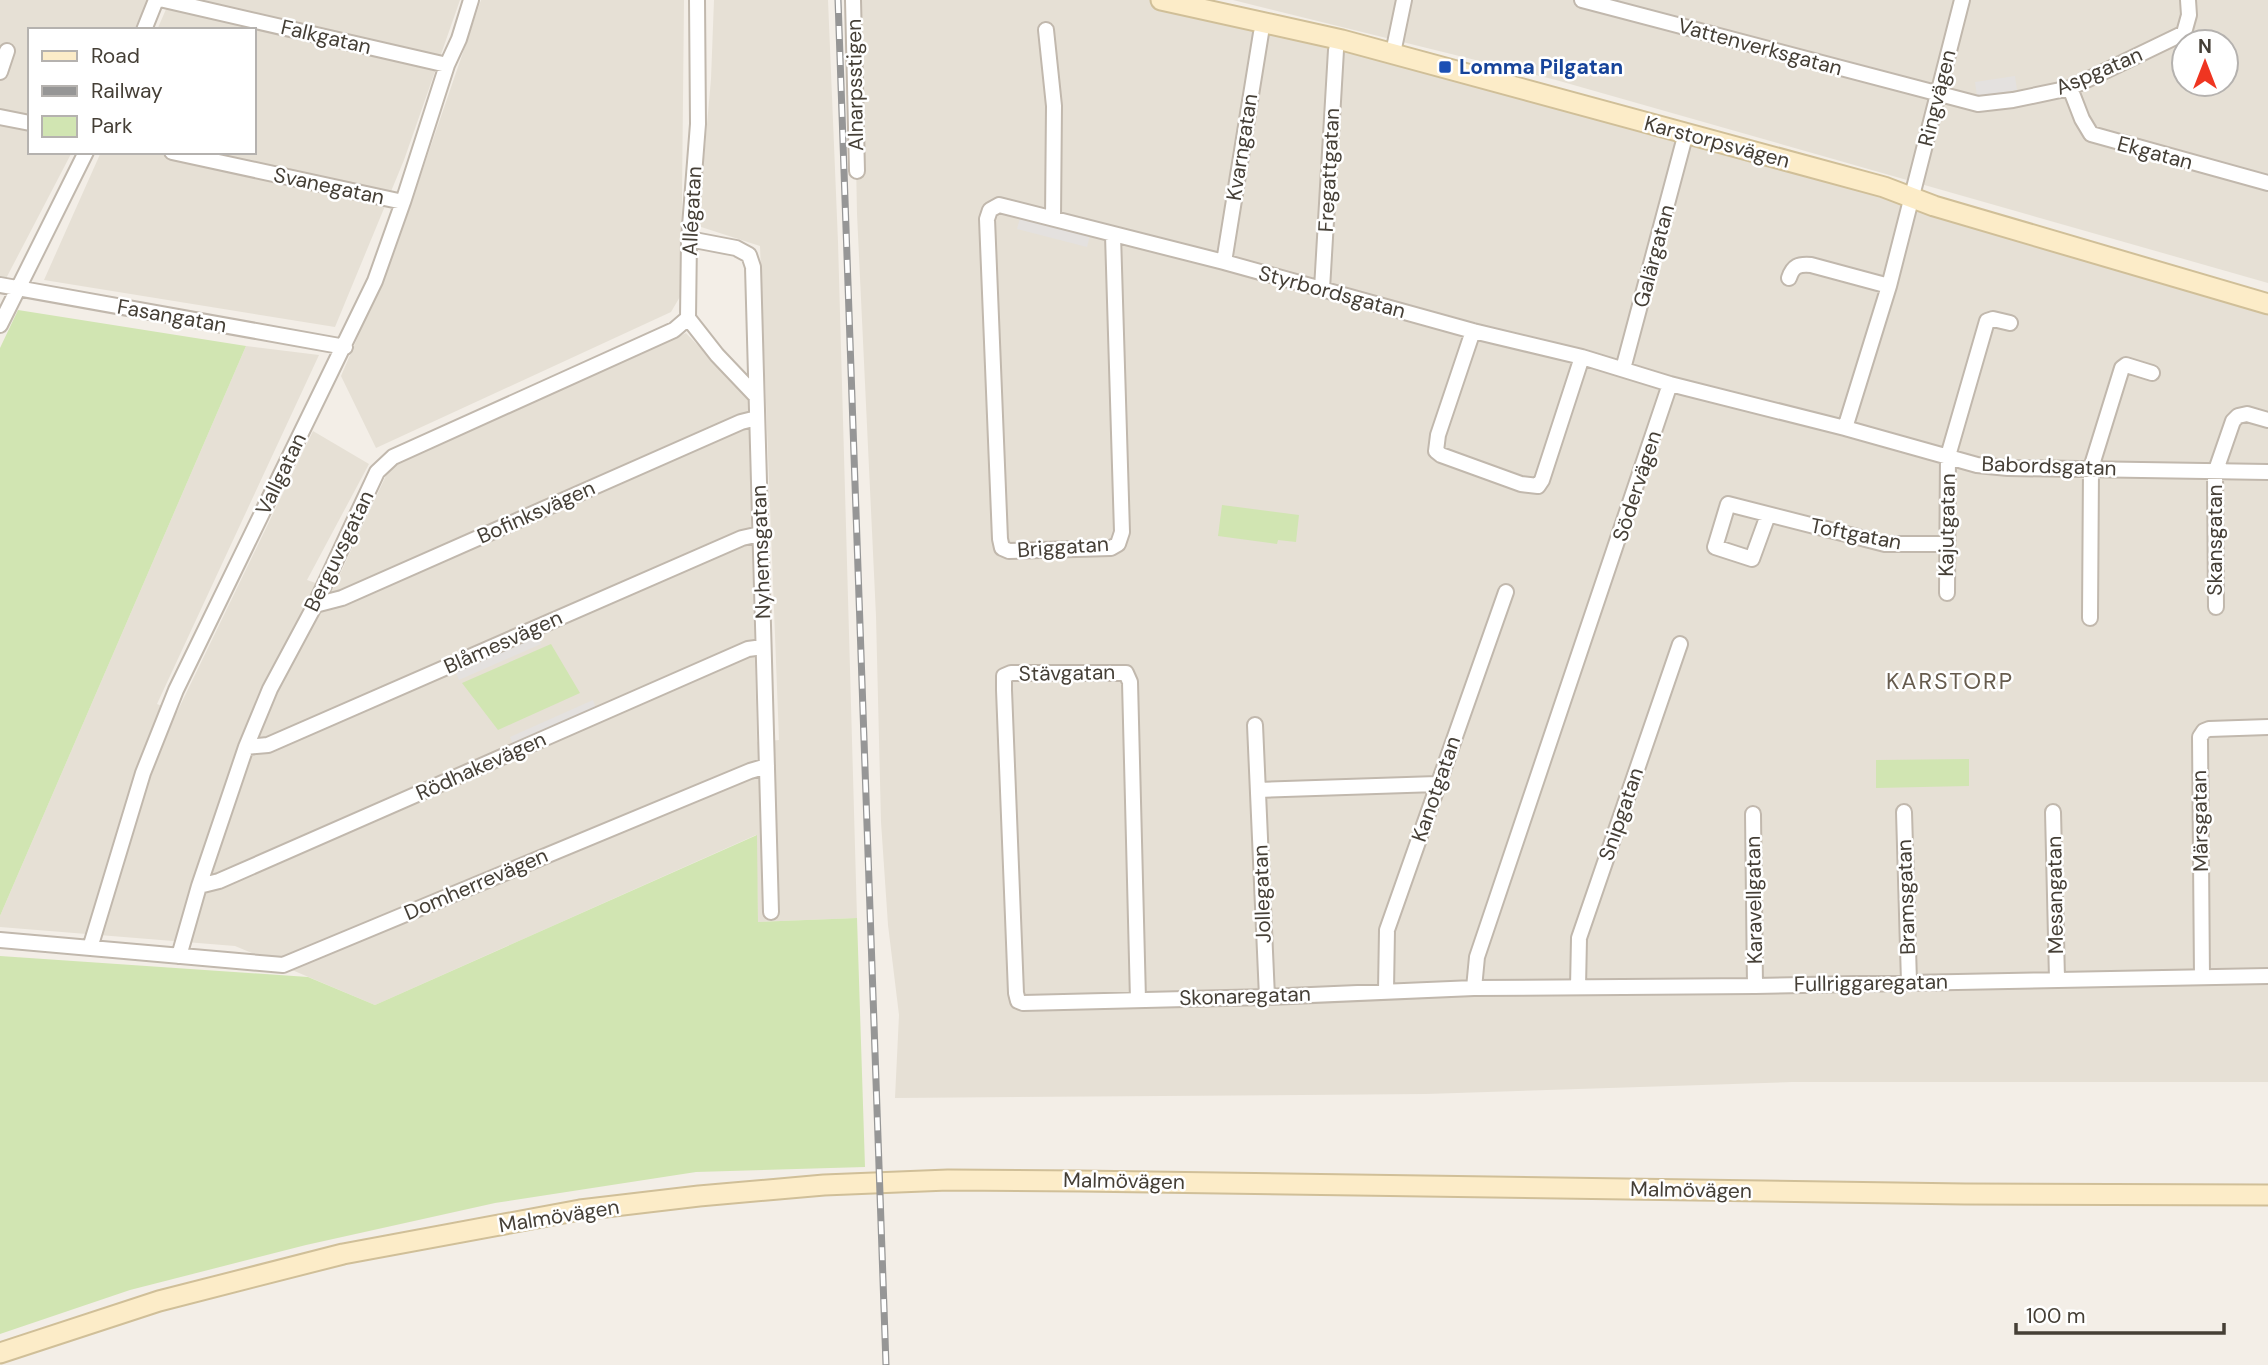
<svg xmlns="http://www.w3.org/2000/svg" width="2268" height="1365" font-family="'DM Sans',sans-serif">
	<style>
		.residential { fill: #e6e0d5; fill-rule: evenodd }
		.park { fill: #d1e5b2 }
		.parking { fill: #e4e1df }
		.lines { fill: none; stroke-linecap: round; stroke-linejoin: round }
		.street-casing { stroke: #c1b8ad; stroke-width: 18 }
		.secondary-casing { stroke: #d0bf98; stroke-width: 23 }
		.street { stroke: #fff; stroke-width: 14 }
		.secondary { stroke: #fcecc8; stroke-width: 19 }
		.rail-casing { stroke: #969696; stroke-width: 7 }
		.rail { stroke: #fff; stroke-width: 4.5; stroke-dasharray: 13; stroke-linecap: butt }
		.transit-dot { fill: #1a4fb4; stroke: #fff; stroke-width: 2.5 }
		.labels { text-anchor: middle; stroke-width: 5; stroke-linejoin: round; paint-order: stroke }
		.street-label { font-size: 21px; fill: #453f36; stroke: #fff }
		.transit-label { font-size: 21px; font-weight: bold; fill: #164399; stroke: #fff; text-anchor: start }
		.neighbourhood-label { font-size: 23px; letter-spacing: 2px; fill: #675c4e; stroke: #fff }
	</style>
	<rect width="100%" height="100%" fill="#f3eee7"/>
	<!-- residential -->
	<path class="residential" d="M 0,0 L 148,0 L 134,30 L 30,30 L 30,152 L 72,152 L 0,290 Z
		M 170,0 L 460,0 L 404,160 L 335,327 L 44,280 L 101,152 L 254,152 L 254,30 L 157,30 Z
		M 481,0 L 684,0 L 681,295 L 671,312 L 376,448 L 341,376 L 394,253 Z
		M 714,0 L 828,0 L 838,242 L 857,918 L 758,922 L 756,835 L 375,1005 L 235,946 L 0,927 L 0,916 L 246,346 L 319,355 L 157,704 L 177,712 L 313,431 L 369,464 L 307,580 L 333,589 L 390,467 L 686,333 L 748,398 L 757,742 L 779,740 L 760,246 L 698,226 L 711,79 Z
		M 853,0 L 1161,0 L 1342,40 L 2268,304 L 2268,1082 L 1792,1082 L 1426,1094 L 895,1098 L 899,1015 L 888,925 L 881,822 L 876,616 L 857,214 Z
		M 1233,0 L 2268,0 L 2268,283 L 1556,80 ZM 2184,42 L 2226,42 L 2226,84 L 2184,84 Z"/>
	<!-- park -->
	<path class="park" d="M 18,310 L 246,346 L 0,916 L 0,348 Z
		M 1222,505 L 1299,515 L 1296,542 L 1278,540 L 1277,544 L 1218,536 Z
		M 551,644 L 580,693 L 498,730 L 462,683 Z
		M 1969,759 L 1969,786 L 1876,788 L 1876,760 Z
		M 757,835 L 758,922 L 857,918 L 865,1167 L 696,1172 L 495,1203 L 306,1245 L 130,1290 L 0,1334 L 0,956 L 308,977 L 375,1005 Z"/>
	<!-- parking -->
	<path class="parking" d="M 2015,76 L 2017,90 L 1977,96 L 1975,82 Z
		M 1020,218 L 1090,235 L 1087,247 L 1017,229 Z
		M 537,634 L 541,644 L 459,680 L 455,670 Z
		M 593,700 L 597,711 L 514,748 L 510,737 Z"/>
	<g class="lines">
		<defs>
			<path id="street" d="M 164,0 L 447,65
				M 697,0 L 698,124 L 689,239 L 688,318 L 717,355 L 756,396
				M 853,0 L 857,171
				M 1582,0 L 1978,104 L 2013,100 L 2070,88 L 2184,33 L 2189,15 L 2188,0
				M 144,30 L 156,0
				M 1046,30 L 1054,106 L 1053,218
				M 1393,53 L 1404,0
				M 0,72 L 7,51
				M 2070,88 L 2082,119 L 2091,134 L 2268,183
				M 0,117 L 30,123
				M 172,152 L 403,202
				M 1113,235 L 1122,532 L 1118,544 L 1111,548 L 1009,551 L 1002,548 L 1000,539 L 987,219 L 990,210 L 999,205 L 1224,262 L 1473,331 L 1582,357 L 1670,384
				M 689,239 L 736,248 L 749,255 L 753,267 L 771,912
				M 1224,262 L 1261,33
				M 1789,278 C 1793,266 1798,264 1811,265 L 1889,286
				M 0,285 L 345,347
				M 1322,289 L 1336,50
				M 0,325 L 86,152
				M 1473,331 L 1438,435 L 1436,451 L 1441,455 L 1521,484 L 1538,486 L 1542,480 L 1582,357
				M 1623,369 L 1683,144
				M 1845,428 L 1977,465 L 2008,468 L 2268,472
				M 1768,515 L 1752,559 L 1715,547 L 1728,504 L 1885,544 L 1945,544
				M 1947,593 L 1948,456 L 1987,321 L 1993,319 L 2010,323
				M 315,605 L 342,598 L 741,422 L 757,418
				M 2216,607 L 2215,473 L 2233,421 L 2238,416 L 2247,414 L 2268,420
				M 2090,618 L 2091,468 L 2122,368 L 2126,365 L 2152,373
				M 1255,725 L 1267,997
				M 246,747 L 268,745 L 742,538 L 760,534
				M 1258,790 L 1437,784
				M 1904,812 L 1909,982
				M 2053,812 L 2057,979
				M 1753,814 L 1755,986
				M 199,886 L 219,881 L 748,649 L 763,647
				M 0,940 L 283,965 L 750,771 L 767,766
				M 90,948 L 143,773 L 176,690 L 375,281 L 403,202 L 447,65 L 459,39 L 471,0
				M 179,956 L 199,886 L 246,747 L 270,689 L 315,605 L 377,472 L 393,457 L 674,330 L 688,318
				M 2202,977 L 2200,737 L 2204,731 L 2209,729 L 2268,727
				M 1578,987 L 1579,938 L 1680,644
				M 1474,988 L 1477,957 L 1670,384 L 1845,428 L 1889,286 L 1962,0
				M 1386,990 L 1387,930 L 1506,592
				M 1138,1000 L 1130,682 L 1126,673 L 1011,673 L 1004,676 L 1004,690 L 1016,993 L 1018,1001 L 1023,1003 L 1267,997 L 1474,988 L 1755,986 L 2268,976"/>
			<path id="secondary" d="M 1161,0 L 1342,40 L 1884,187 L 1934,206 L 2268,304
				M 0,1353 L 159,1301 L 343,1254 L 580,1210 L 699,1196 L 824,1185 L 948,1180 L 1080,1181 L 1965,1194 L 2268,1195"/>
		</defs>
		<!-- street casing -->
		<use href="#street" class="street-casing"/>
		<!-- secondary casing -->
		<use href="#secondary" class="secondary-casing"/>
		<!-- street -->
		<use href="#street" class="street"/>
		<!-- secondary -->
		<use href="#secondary" class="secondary"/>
		<defs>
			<path id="rail" d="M 838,0 L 886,1365"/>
		</defs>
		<!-- rail casing -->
		<use href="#rail" class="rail-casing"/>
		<!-- rail -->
		<use href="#rail" class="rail"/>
	</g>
	<!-- markers -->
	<rect class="transit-dot" x="1438" y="60" width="14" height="14" rx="3.5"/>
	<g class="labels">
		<!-- street labels -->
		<g class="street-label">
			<text transform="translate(326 37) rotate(13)" y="7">Falkgatan</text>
			<text transform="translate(1760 47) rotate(15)" y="7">Vattenverksgatan</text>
			<text transform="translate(2099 71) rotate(-23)" y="7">Aspgatan</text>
			<text transform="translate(855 85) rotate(-91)" y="7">Alnarpsstigen</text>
			<text transform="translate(1937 98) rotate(-76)" y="7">Ringvägen</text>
			<text transform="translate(1717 142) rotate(15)" y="7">Karstorpsvägen</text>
			<text transform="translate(1242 147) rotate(-81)" y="7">Kvarngatan</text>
			<text transform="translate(2155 153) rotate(15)" y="7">Ekgatan</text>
			<text transform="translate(1329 170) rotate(-87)" y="7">Fregattgatan</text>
			<text transform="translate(329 186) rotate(12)" y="7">Svanegatan</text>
			<text transform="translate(692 211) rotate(-87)" y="7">Allégatan</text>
			<text transform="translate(1654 256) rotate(-75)" y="7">Galärgatan</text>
			<text transform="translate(1332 292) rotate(15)" y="7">Styrbordsgatan</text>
			<text transform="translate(172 316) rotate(10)" y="7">Fasangatan</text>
			<text transform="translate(2049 466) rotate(2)" y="7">Babordsgatan</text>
			<text transform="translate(281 474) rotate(-64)" y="7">Vallgatan</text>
			<text transform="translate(1637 486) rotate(-72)" y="7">Södervägen</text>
			<text transform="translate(536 512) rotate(-24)" y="7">Bofinksvägen</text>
			<text transform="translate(1947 525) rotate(-89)" y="7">Kajutgatan</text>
			<text transform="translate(1856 534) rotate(11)" y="7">Toftgatan</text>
			<text transform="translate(2215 540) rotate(-90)" y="7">Skansgatan</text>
			<text transform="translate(1063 547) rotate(-4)" y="7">Briggatan</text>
			<text transform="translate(339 551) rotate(-64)" y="7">Berguvsgatan</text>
			<text transform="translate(761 552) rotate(-92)" y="7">Nyhemsgatan</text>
			<text transform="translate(503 642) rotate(-24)" y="7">Blåmesvägen</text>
			<text transform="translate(1067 673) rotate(-1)" y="7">Stävgatan</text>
			<text transform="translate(481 766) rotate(-24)" y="7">Rödhakevägen</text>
			<text transform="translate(1436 789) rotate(-71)" y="7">Kanotgatan</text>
			<text transform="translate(1621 814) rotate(-71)" y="7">Snipgatan</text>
			<text transform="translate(2200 821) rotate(-91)" y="7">Märsgatan</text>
			<text transform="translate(476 884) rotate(-23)" y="7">Domherrevägen</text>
			<text transform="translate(1262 894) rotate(-92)" y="7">Jollegatan</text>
			<text transform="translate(2055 895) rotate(-91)" y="7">Mesangatan</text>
			<text transform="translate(1906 897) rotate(-92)" y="7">Bramsgatan</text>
			<text transform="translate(1754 900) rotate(-91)" y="7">Karavellgatan</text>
			<text transform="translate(1871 983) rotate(-1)" y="7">Fullriggaregatan</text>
			<text transform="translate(1245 996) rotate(-2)" y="7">Skonaregatan</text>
			<text transform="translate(1124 1181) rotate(1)" y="7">Malmövägen</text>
			<text transform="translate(1691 1190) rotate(1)" y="7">Malmövägen</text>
			<text transform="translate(559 1216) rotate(-9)" y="7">Malmövägen</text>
		</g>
		<!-- transit labels -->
		<g class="transit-label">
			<text x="1459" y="74">Lomma Pilgatan</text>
		</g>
		<!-- neighbourhood labels -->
		<g class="neighbourhood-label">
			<text x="1950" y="689">KARSTORP</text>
		</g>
	</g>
	<!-- legend -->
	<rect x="28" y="28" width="228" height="126" fill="#ffffff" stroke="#b5b2af" stroke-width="2"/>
	<rect x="42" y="51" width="35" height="10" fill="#fcecc8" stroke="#b5b2af" stroke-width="2"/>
	<text x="91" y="63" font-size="21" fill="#453f36">Road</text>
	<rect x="42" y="86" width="35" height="10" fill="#969696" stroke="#b5b2af" stroke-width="2"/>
	<text x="91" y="98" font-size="21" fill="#453f36">Railway</text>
	<rect x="42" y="116" width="35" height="21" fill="#d1e5b2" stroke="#b5b2af" stroke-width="2"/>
	<text x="91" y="133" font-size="21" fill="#453f36">Park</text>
	<!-- north arrow -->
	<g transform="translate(2205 63)"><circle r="33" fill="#ffffff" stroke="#b5b2af" stroke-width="2"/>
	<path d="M0-5L12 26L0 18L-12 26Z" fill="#ef3521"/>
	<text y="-10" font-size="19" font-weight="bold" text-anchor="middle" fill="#453f36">N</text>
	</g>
	<!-- scale -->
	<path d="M2016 1323v10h208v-10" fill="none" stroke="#453f36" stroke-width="3.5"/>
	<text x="2026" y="1323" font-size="21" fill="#453f36" stroke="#ffffff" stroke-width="5" paint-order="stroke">100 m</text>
</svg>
